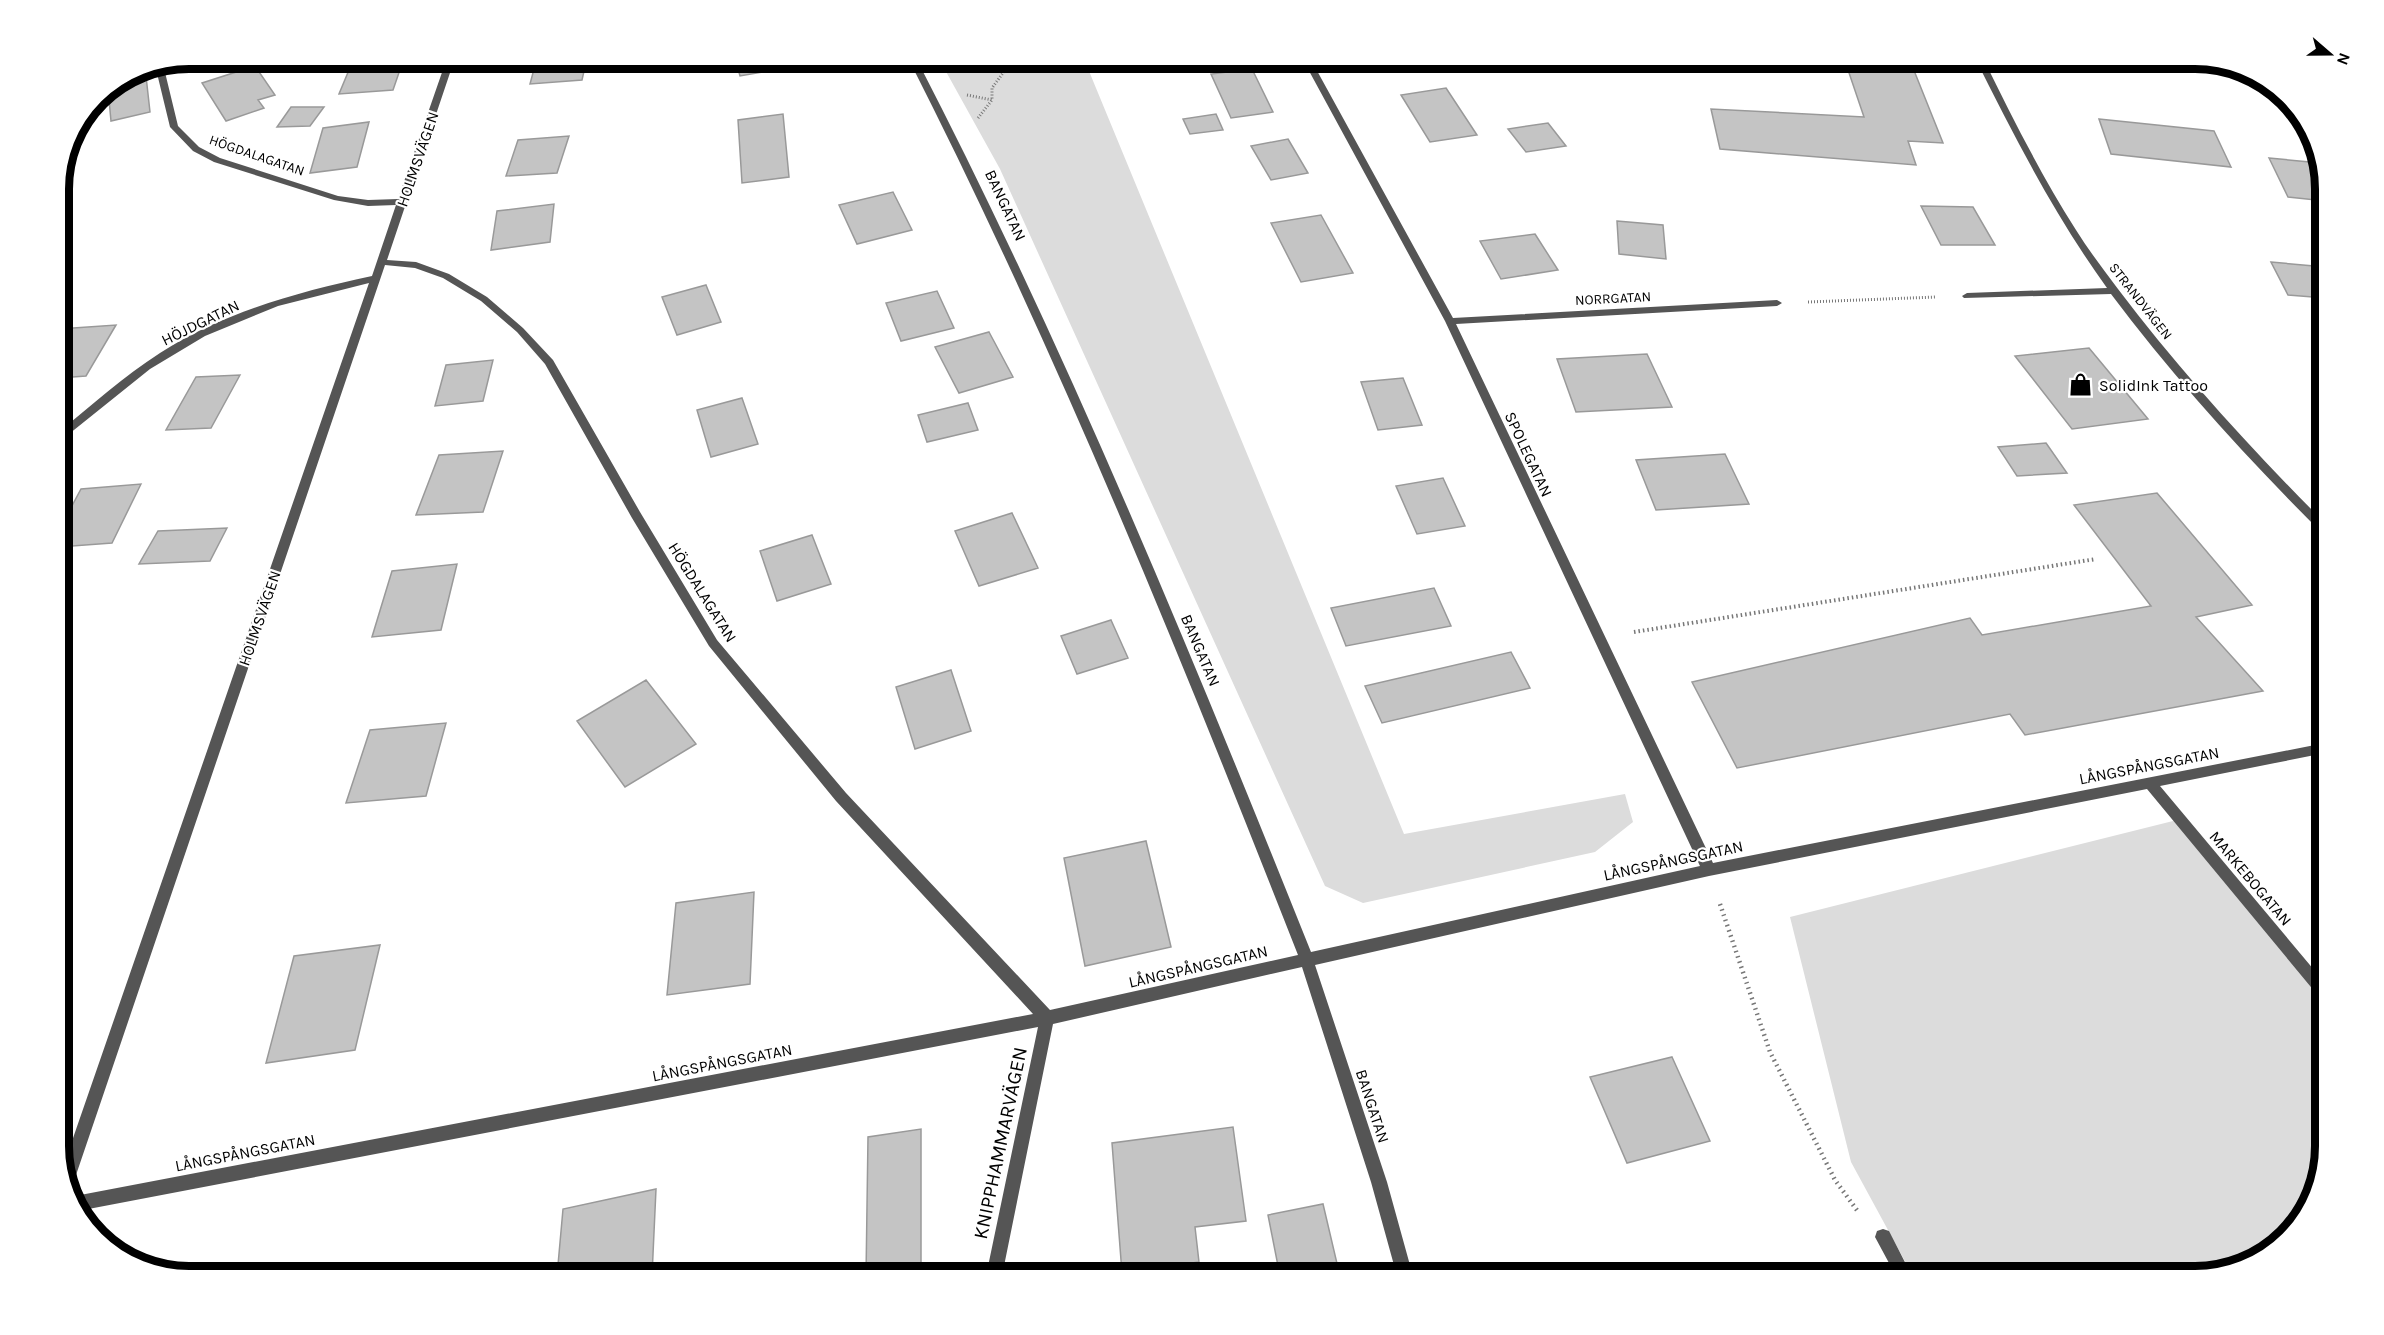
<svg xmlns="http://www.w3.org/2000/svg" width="2384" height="1335" font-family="Karla,sans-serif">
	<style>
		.green { fill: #dcdcdc }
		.building { fill: #c4c4c4; stroke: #999; stroke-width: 1.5 }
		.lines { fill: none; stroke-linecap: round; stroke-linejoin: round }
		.path-far2 { stroke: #777; stroke-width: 3; stroke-dasharray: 1 2; stroke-linecap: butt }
		.path-far1 { stroke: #777; stroke-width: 4; stroke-dasharray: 1.5 3; stroke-linecap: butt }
		.path { stroke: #777; stroke-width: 4.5; stroke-dasharray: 1.5 4; stroke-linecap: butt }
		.street { fill: #555; fill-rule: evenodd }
		.labels { text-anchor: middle; stroke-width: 4.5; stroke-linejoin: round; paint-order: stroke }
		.far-street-label { font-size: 14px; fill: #000; stroke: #fff }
		.street-label { font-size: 16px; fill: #000; stroke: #fff }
		.poi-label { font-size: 16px; fill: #000; stroke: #fff; text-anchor: start }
		.near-street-label { font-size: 20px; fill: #000; stroke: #fff }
		.rim { fill: none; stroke: #000; stroke-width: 8 }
	</style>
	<rect width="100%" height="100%" fill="#fff"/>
	<!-- green -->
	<path class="green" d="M 939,59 L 1084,59 L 1404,834 L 1625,794 L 1633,822 L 1595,852 L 1363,903 L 1325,886 L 1000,169 Z
		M 2181,819 L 2325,996 L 2325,1147 L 2308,1211 L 2261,1259 L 2196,1276 L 1913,1276 L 1851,1162 L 1790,917 Z"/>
	<!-- building -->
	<path class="building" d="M 354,58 L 404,58 L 393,90 L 339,94 Z
		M 537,58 L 587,58 L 582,80 L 530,84 Z
		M 735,58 L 776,58 L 779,69 L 740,76 Z
		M 1844,58 L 1909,58 L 1943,143 L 1908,141 L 1916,165 L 1720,149 L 1711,109 L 1864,117 Z
		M 2064,58 L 2195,58 L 2241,71 L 2243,75 Z
		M 255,66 L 275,95 L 258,100 L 264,108 L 226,121 L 202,83 Z
		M 1252,69 L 1273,112 L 1231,118 L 1211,74 Z
		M 146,76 L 150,112 L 111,121 L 108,89 L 117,83 Z
		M 1446,88 L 1477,135 L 1430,142 L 1401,95 Z
		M 291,107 L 324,107 L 310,126 L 277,127 Z
		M 783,114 L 789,177 L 742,183 L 738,120 Z
		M 1216,114 L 1223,130 L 1190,134 L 1183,119 Z
		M 2099,119 L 2214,131 L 2231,167 L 2111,154 Z
		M 369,122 L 357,167 L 310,173 L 323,128 Z
		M 1548,123 L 1566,146 L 1526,152 L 1508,129 Z
		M 569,136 L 557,173 L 506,176 L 518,140 Z
		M 1288,139 L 1308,173 L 1271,180 L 1251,146 Z
		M 2269,158 L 2320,163 L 2325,181 L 2325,201 L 2288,197 Z
		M 893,192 L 912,230 L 857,244 L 839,205 Z
		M 554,204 L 550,242 L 491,250 L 497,211 Z
		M 1921,206 L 1973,207 L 1995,245 L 1941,245 Z
		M 1321,215 L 1353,273 L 1301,282 L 1271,223 Z
		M 1617,221 L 1663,225 L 1666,259 L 1619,254 Z
		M 1535,234 L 1558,270 L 1501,279 L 1480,241 Z
		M 2271,262 L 2325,267 L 2325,298 L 2288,295 Z
		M 706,285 L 721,322 L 677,335 L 662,297 Z
		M 937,291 L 954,328 L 901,341 L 886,303 Z
		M 116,325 L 86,376 L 59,378 L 59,329 Z
		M 989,332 L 1013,377 L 959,393 L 935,347 Z
		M 2089,348 L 2148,419 L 2072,429 L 2015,356 Z
		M 1647,354 L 1672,407 L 1576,412 L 1557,359 Z
		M 493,360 L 483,401 L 435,406 L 446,365 Z
		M 240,375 L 211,428 L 166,430 L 196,377 Z
		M 1403,378 L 1422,425 L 1378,430 L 1361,382 Z
		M 742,398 L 758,444 L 711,457 L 697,410 Z
		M 968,403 L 978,430 L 927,442 L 918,415 Z
		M 2046,443 L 2067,473 L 2017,476 L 1998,447 Z
		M 503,451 L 483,512 L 416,515 L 439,455 Z
		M 1725,454 L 1749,504 L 1656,510 L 1636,460 Z
		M 1443,478 L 1465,526 L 1417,534 L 1396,486 Z
		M 141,484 L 112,543 L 59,547 L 59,530 L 81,489 Z
		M 2157,493 L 2252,605 L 2196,617 L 2263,691 L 2025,735 L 2010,714 L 1737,768 L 1692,682 L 1970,618 L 1982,635 L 2151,606 L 2074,505 Z
		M 1012,513 L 1038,568 L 979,586 L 955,531 Z
		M 227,528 L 210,561 L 139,564 L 158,531 Z
		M 812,535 L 831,584 L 777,601 L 760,551 Z
		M 457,564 L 441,630 L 372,637 L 392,571 Z
		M 1434,588 L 1451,626 L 1346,646 L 1331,608 Z
		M 68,619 L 59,640 L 59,620 Z
		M 1111,620 L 1128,658 L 1077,674 L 1061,636 Z
		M 1511,652 L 1530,688 L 1382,723 L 1365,686 Z
		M 951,670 L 971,731 L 915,749 L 896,687 Z
		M 646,680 L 696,744 L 625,787 L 577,721 Z
		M 446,723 L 426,796 L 346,803 L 370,730 Z
		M 1146,841 L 1171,947 L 1085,966 L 1064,858 Z
		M 754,892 L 750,984 L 667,995 L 676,903 Z
		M 380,945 L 355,1050 L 266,1063 L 294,956 Z
		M 1672,1057 L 1710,1141 L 1627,1163 L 1590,1077 Z
		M 1233,1127 L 1246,1221 L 1195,1227 L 1199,1262 L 1122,1273 L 1112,1143 Z
		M 921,1129 L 921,1276 L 866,1276 L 868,1137 Z
		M 656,1189 L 652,1276 L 557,1276 L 563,1209 Z
		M 1323,1204 L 1339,1272 L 1315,1276 L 1280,1276 L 1268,1215 Z
		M 1804,1266 L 1810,1276 L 1777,1276 Z"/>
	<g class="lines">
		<!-- path-far2 -->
		<path class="path-far2" d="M 967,95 L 992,100 L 992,88 L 1014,58
			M 978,118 L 992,100
			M 1808,302 L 1936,297"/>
		<!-- path-far1 -->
		<path class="path-far1" d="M 2317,561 L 2325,569
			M 1634,632 L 2096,559"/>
		<!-- path -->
		<path class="path" d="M 1720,904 L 1770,1052 L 1835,1180 L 1859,1213"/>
		<!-- street -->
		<path class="street" d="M 447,58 L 455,58 L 387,260 L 416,262 L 449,274 L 487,297 L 523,328 L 553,360 L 640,512 L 717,640 L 846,793 L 1050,1010 L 1298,955 C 1179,652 1056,349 908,58 L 916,58 C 1066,348 1190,650 1311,952 L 1700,866 L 1445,321 L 1302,58 L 1310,58 L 1453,318 L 1777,300 L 1782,303 L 1777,306 L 1456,324 L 1713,863 L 2325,743 L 2325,753 L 2160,786 L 2325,983 L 2325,1000 L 2320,998 L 2147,789 L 1709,876 L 1315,965 L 1387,1182 L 1413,1276 L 1397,1276 L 1371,1182 L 1302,967 L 1053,1024 L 1002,1276 L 986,1276 L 1038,1027 L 78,1211 L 73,1197 L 75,1196 L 1033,1014 L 836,801 L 709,646 L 632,518 L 545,364 L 517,332 L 481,301 L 443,278 L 415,268 L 385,265 L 75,1178 L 72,1183 L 69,1185 L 63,1167 L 369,283 L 278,306 L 205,336 L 150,369 L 59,442 L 59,432 C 92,405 124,376 160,353 C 224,312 298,292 372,276 L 396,205 L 368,206 L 334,200 L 214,162 L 193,151 L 170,127 L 155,65 L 163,64 L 178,126 L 199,147 L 220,158 L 338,196 L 368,200 L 398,199 Z
			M 1975,58 L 1983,58 C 2012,117 2041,175 2076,230 C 2089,251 2104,270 2118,289 C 2180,371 2251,449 2325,523 L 2325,533 L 2321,532 C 2246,457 2175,379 2111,294 L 1964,298 L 1962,296 L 1967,293 L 2107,288 C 2055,216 2015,138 1975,58 Z
			M 1883,1229 L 1889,1231 L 1912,1276 L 1896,1276 L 1875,1237 L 1877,1231 Z"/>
	</g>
	<!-- icons -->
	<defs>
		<symbol id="shop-bare" viewBox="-9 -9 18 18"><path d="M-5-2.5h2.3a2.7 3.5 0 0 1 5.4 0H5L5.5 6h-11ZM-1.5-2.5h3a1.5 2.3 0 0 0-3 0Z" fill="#000" stroke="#fff" stroke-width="2.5" paint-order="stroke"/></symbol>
	</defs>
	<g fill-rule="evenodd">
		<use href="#shop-bare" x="2064" y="368" width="33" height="33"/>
	</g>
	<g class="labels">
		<!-- far-street labels -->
		<g class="far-street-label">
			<text transform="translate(257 155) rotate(19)" y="5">HÖGDALAGATAN</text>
			<text transform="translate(1613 298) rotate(-3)" y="5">NORRGATAN</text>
			<text transform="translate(2141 301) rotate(52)" y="5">STRANDVÄGEN</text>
		</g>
		<!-- street labels -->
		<g class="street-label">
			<text transform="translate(417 159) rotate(-71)" y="6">HOLMSVÄGEN</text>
			<text transform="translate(1006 205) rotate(65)" y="6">BANGATAN</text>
			<text transform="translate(200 322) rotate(-26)" y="6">HÖJDGATAN</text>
			<text transform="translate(1529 454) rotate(65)" y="6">SPOLEGATAN</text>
			<text transform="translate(703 592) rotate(58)" y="6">HÖGDALAGATAN</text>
			<text transform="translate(259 618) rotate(-71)" y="6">HOLMSVÄGEN</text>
			<text transform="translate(1201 650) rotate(67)" y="6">BANGATAN</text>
			<text transform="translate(2149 765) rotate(-11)" y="6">LÅNGSPÅNGSGATAN</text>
			<text transform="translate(1673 860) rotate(-12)" y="6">LÅNGSPÅNGSGATAN</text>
			<text transform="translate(2251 878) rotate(50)" y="6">MARKEBOGATAN</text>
			<text transform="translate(1198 966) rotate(-13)" y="6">LÅNGSPÅNGSGATAN</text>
			<text transform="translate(722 1062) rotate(-11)" y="6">LÅNGSPÅNGSGATAN</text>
			<text transform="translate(1373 1106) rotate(72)" y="6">BANGATAN</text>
			<text transform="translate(245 1152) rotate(-11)" y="6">LÅNGSPÅNGSGATAN</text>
		</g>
		<!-- poi labels -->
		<g class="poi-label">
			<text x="2099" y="391">SolidInk Tattoo</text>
		</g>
		<!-- near-street labels -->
		<g class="near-street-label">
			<text transform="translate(1000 1143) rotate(-78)" y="7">KNIPPHAMMARVÄGEN</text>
		</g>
	</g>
	<!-- crop -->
	<path d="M0 0H2384V1335H0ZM189 69H2195A120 120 0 0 1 2315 189V1146A120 120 0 0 1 2195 1266H189A120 120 0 0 1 69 1146V189A120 120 0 0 1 189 69Z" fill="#fff" fill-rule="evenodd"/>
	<path class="rim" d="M189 69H2195A120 120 0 0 1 2315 189V1146A120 120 0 0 1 2195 1266H189A120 120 0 0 1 69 1146V189A120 120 0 0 1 189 69Z"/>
	<!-- north arrow -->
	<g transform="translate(2330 54) rotate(110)" stroke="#ffffff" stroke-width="4.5" paint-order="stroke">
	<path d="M0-4.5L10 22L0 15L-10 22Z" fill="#000000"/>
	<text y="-9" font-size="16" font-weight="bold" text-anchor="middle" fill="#000000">N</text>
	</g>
</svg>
